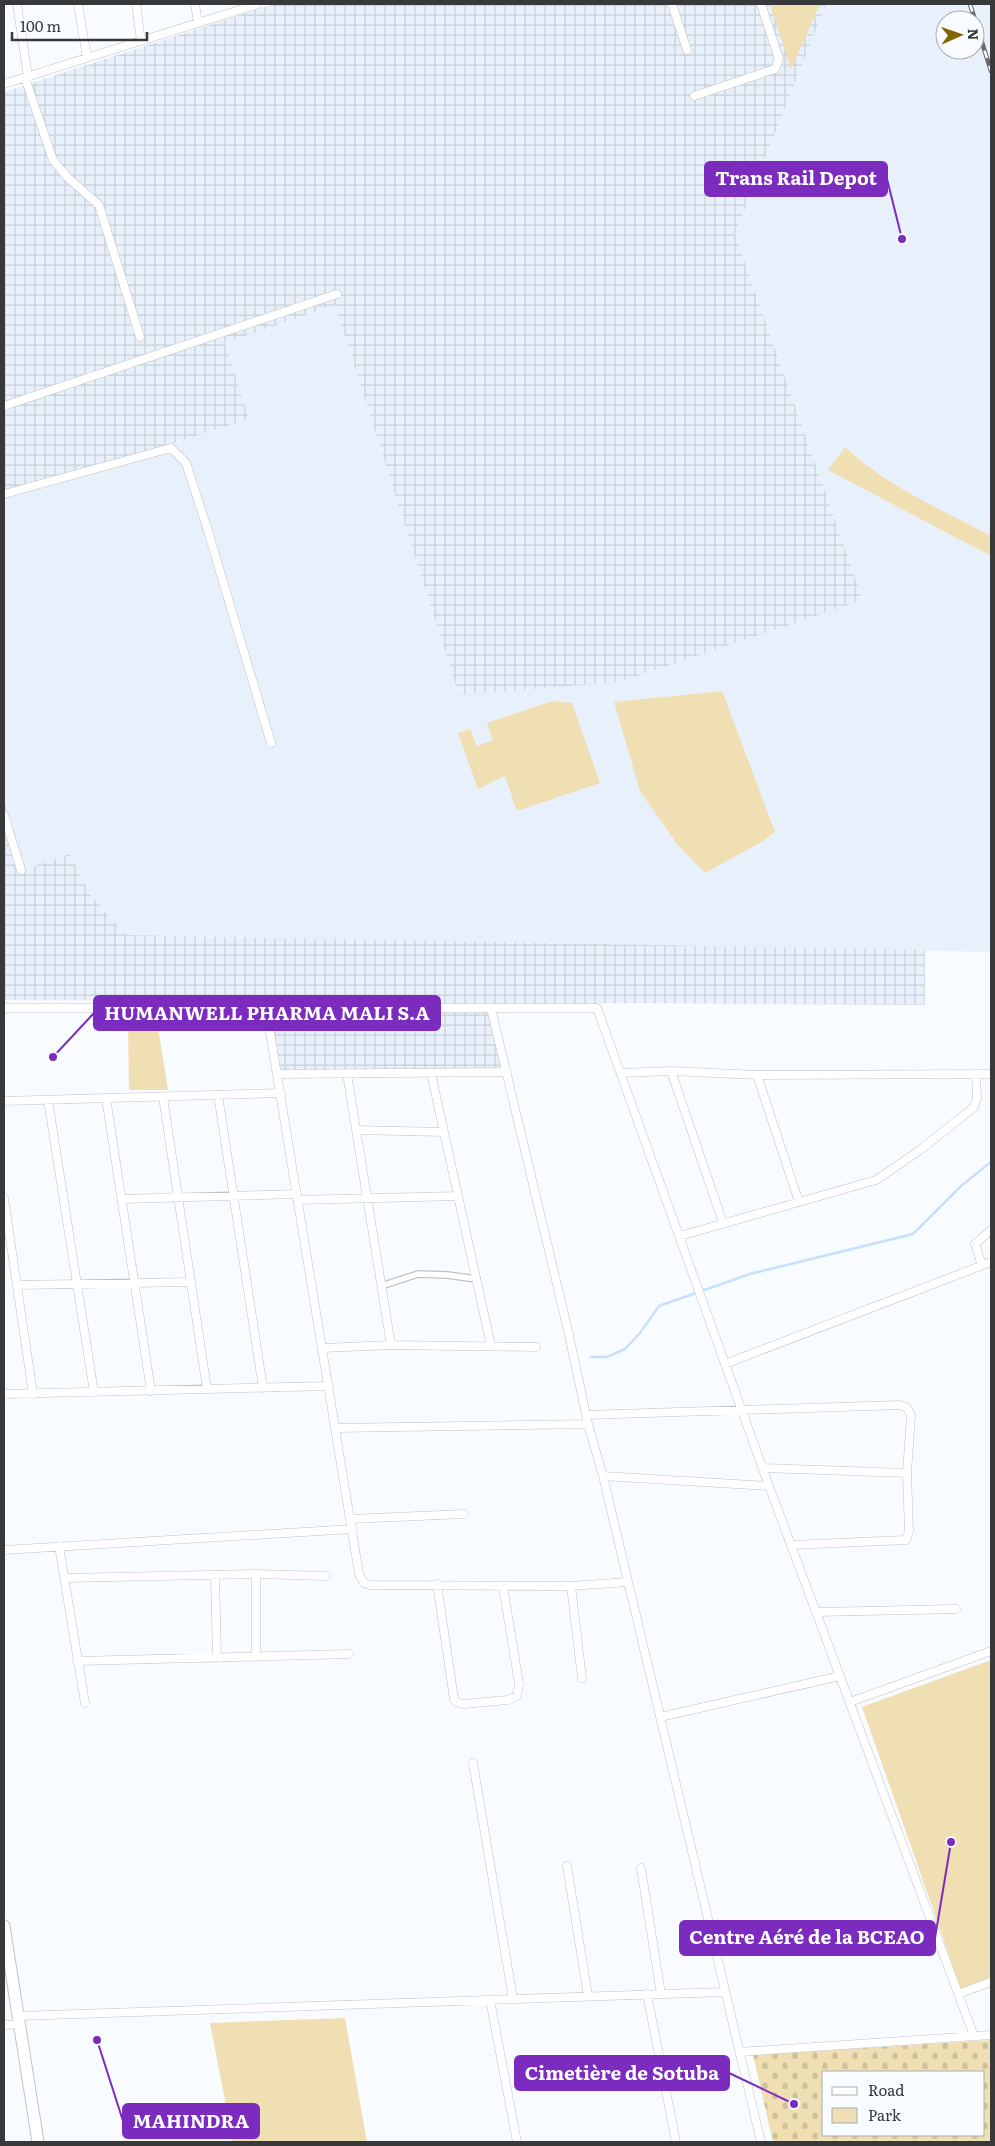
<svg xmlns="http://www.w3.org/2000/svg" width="995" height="2146" font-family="Literata,serif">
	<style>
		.built { fill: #e8f1fb; fill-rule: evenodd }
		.industrial { fill: url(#industrial-grid) }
		.green { fill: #f0dfb3 }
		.cemetery { fill: url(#cemetery-stones); fill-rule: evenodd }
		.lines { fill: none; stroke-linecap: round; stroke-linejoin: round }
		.stream { stroke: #c7e0fc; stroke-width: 2.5 }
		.pedestrian-casing { stroke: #bfc3c7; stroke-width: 8 }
		.minor-casing { stroke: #bfc3c7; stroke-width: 9 }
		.secondary-casing { stroke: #bfc3c7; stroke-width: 13 }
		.pedestrian { stroke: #fff; stroke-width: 5.5 }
		.minor { stroke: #fff; stroke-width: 8 }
		.secondary { stroke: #fff; stroke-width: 11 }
		.rail-casing { stroke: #686b6c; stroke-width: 4.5 }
		.rail { stroke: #f8fbff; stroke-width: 2.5; stroke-dasharray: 8; stroke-linecap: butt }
		.leader { fill: none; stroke: #7b2cbf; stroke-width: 2 }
		.callout-dot { fill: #7b2cbf; stroke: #f8fbff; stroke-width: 2 }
		.callout { fill: #7b2cbf; stroke: #7b2cbf; stroke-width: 2 }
		.callout-label { font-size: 19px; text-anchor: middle; font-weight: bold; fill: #fff }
	</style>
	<defs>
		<pattern id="industrial-grid" width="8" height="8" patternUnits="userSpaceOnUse" patternTransform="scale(1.25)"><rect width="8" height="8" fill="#e8f1fb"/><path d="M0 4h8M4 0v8" fill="none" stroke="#c8cfd8"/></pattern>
		<pattern id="cemetery-stones" width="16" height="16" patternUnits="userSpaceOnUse" patternTransform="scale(1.25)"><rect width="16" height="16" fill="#f0dfb3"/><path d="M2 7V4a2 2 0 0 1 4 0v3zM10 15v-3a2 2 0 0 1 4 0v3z" fill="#cec09b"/></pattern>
	</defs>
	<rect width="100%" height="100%" fill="#f8fbff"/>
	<!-- built -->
	<path class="built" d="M 826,4 L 991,4 L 991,952 L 126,935 L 89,893 L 70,854 L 26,870 L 4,800 L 4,497 L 248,419 L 225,343 L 335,305 L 459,695 L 863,599 L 735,234 ZM 945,20 L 975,20 L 975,50 L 945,50 Z"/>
	<!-- industrial -->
	<path class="industrial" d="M 274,4 L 826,4 L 735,234 L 863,600 L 619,682 L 459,695 L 335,305 L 225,343 L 249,419 L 4,497 L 4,92 Z
		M 4,800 L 26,869 L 70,854 L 89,893 L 126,935 L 925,950 L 925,1005 L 632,1003 L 491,1005 L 509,1072 L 274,1074 L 262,1001 L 4,1000 Z"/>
	<!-- green -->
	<path class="green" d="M 770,4 L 820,4 L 791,70 Z
		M 845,447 C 886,486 941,509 991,536 L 991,556 L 828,470 Z
		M 722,691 L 775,832 L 763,841 L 705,873 L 677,844 L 640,791 L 614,702 Z
		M 552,701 L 572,703 L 600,783 L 517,811 L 505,776 L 478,789 L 458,733 L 470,729 L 477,746 L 493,740 L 487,723 Z
		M 157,1021 L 168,1090 L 129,1090 L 128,1023 Z
		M 991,1660 L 991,1977 L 961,1989 L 862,1707 Z
		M 345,2018 L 367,2142 L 233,2142 L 210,2023 Z"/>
	<!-- cemetery -->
	<path class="cemetery" d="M 991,2040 L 991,2142 L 773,2142 L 753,2055 ZM 824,2072 L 984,2072 L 984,2135 L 824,2135 Z"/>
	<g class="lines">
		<!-- stream -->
		<path class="stream" d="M 591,1357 L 607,1357 L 625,1349 L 640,1333 L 659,1306 L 750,1274 L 913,1234 L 961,1186 L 991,1162"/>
		<defs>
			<path id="pedestrian" d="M 381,1286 L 418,1274 L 447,1275 L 477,1279"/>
			<path id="minor" d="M 17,4 L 28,77
				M 78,4 L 87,58
				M 136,4 L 141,41
				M 195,4 L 198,23
				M 672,4 L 687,50
				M 25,78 L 53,160 L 67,177 L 99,205 L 140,337
				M 4,84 L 258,4
				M 694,96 L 775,69 L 779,59 L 761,4
				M 4,406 L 337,294
				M 4,494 L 171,448 L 186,463 L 208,531 L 271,743
				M 4,815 L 21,870
				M 4,1008 L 597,1008 L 769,1486 L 974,2036
				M 266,1008 L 359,1574 L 364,1583 L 370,1585 L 571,1586 L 628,1582
				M 491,1008 L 569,1335 L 588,1424 L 603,1476 L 761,2142
				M 671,1071 L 757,1075 L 799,1202
				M 431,1073 L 491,1346
				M 621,1073 L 671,1071 L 723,1223
				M 278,1074 L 507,1072
				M 347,1074 L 391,1345
				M 757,1075 L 991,1074
				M 218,1095 L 263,1388
				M 163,1097 L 207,1389
				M 106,1098 L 151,1391
				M 48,1100 L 94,1392
				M 4,1101 L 281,1093
				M 356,1130 L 444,1132
				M 4,1198 L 33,1394
				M 122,1199 L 297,1194
				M 298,1200 L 458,1196
				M 680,1236 L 876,1180 L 920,1150 L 974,1107 L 977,1098 L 976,1074
				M 982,1265 L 975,1244 L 991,1230
				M 17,1285 L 191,1282
				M 323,1348 L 391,1345 L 536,1347
				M 725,1364 L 991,1262
				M 4,1394 L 329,1386
				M 586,1415 L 900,1405 L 907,1408 L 911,1415 L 907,1473 L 909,1532 L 906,1540 L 791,1545
				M 336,1428 L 588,1424
				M 763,1468 L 907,1473
				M 603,1476 L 769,1486
				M 351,1519 L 464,1514
				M 59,1546 L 85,1703
				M 4,1550 L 353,1529
				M 256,1574 L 256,1657
				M 215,1575 L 217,1658
				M 65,1578 L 256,1574 L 326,1576
				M 437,1584 L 454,1699 L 456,1702 L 463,1704 L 508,1700 L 517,1696 L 519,1684 L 503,1586
				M 571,1586 L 582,1678
				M 817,1612 L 956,1609
				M 77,1661 L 349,1654
				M 850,1702 L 991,1651
				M 660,1717 L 840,1676
				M 473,1763 L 513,1999
				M 567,1866 L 588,1996
				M 641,1868 L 661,1994
				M 647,1994 L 676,2142
				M 958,1994 L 991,1982
				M 490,2000 L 517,2142
				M 18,2016 L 725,1992
				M 4,2025 L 20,2024
				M 740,2052 L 991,2035"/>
			<path id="secondary" d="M 4,1926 L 38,2142"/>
		</defs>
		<!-- pedestrian casing -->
		<use href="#pedestrian" class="pedestrian-casing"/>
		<!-- minor casing -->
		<use href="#minor" class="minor-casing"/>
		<!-- secondary casing -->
		<use href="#secondary" class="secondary-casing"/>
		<!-- pedestrian -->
		<use href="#pedestrian" class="pedestrian"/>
		<!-- minor -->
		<use href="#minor" class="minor"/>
		<!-- secondary -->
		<use href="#secondary" class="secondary"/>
		<defs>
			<path id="rail" d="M 970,4 L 975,20
				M 975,20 L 991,71"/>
		</defs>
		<!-- rail casing -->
		<use href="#rail" class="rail-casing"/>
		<!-- rail -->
		<use href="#rail" class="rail"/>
	</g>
	<!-- callouts -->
	<path class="leader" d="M902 239L887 179M53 1057L94 1013M951 1842L935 1938M794 2104L729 2073M97 2040L123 2121"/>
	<g class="callout-dot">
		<circle cx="902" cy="239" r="5"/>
		<circle cx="53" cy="1057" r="5"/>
		<circle cx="951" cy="1842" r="5"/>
		<circle cx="794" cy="2104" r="5"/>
		<circle cx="97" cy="2040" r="5"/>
	</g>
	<g class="callout">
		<rect x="705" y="162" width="182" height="34" rx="5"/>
		<rect x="94" y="996" width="346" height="34" rx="5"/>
		<rect x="680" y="1921" width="255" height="34" rx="5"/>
		<rect x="515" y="2056" width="214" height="34" rx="5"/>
		<rect x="123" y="2104" width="136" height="34" rx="5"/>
	</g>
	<g class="callout-label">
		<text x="796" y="185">Trans Rail Depot</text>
		<text x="267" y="1020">HUMANWELL PHARMA MALI S.A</text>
		<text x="807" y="1944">Centre Aéré de la BCEAO</text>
		<text x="622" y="2080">Cimetière de Sotuba</text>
		<text x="191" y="2128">MAHINDRA</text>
	</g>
	<!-- border -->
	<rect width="995" height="2146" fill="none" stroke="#37393a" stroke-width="10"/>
	<!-- legend -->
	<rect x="822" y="2071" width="162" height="65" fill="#f8fbff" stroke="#abadb0"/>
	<rect x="832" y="2087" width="25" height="8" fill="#ffffff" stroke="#abadb0"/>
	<text x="868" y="2096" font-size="15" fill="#37393a">Road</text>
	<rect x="832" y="2108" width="25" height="15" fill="#f0dfb3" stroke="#abadb0"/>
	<text x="868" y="2121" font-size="15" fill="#37393a">Park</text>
	<!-- north arrow -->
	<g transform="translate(960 35) rotate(88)"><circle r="24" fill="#f8fbff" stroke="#abadb0"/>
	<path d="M0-4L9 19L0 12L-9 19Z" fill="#826600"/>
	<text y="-8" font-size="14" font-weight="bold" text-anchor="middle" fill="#37393a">N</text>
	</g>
	<!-- scale -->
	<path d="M12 32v8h135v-8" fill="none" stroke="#37393a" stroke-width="2.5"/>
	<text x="20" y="32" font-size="15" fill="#37393a" stroke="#f8fbff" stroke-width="4" paint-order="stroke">100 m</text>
</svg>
